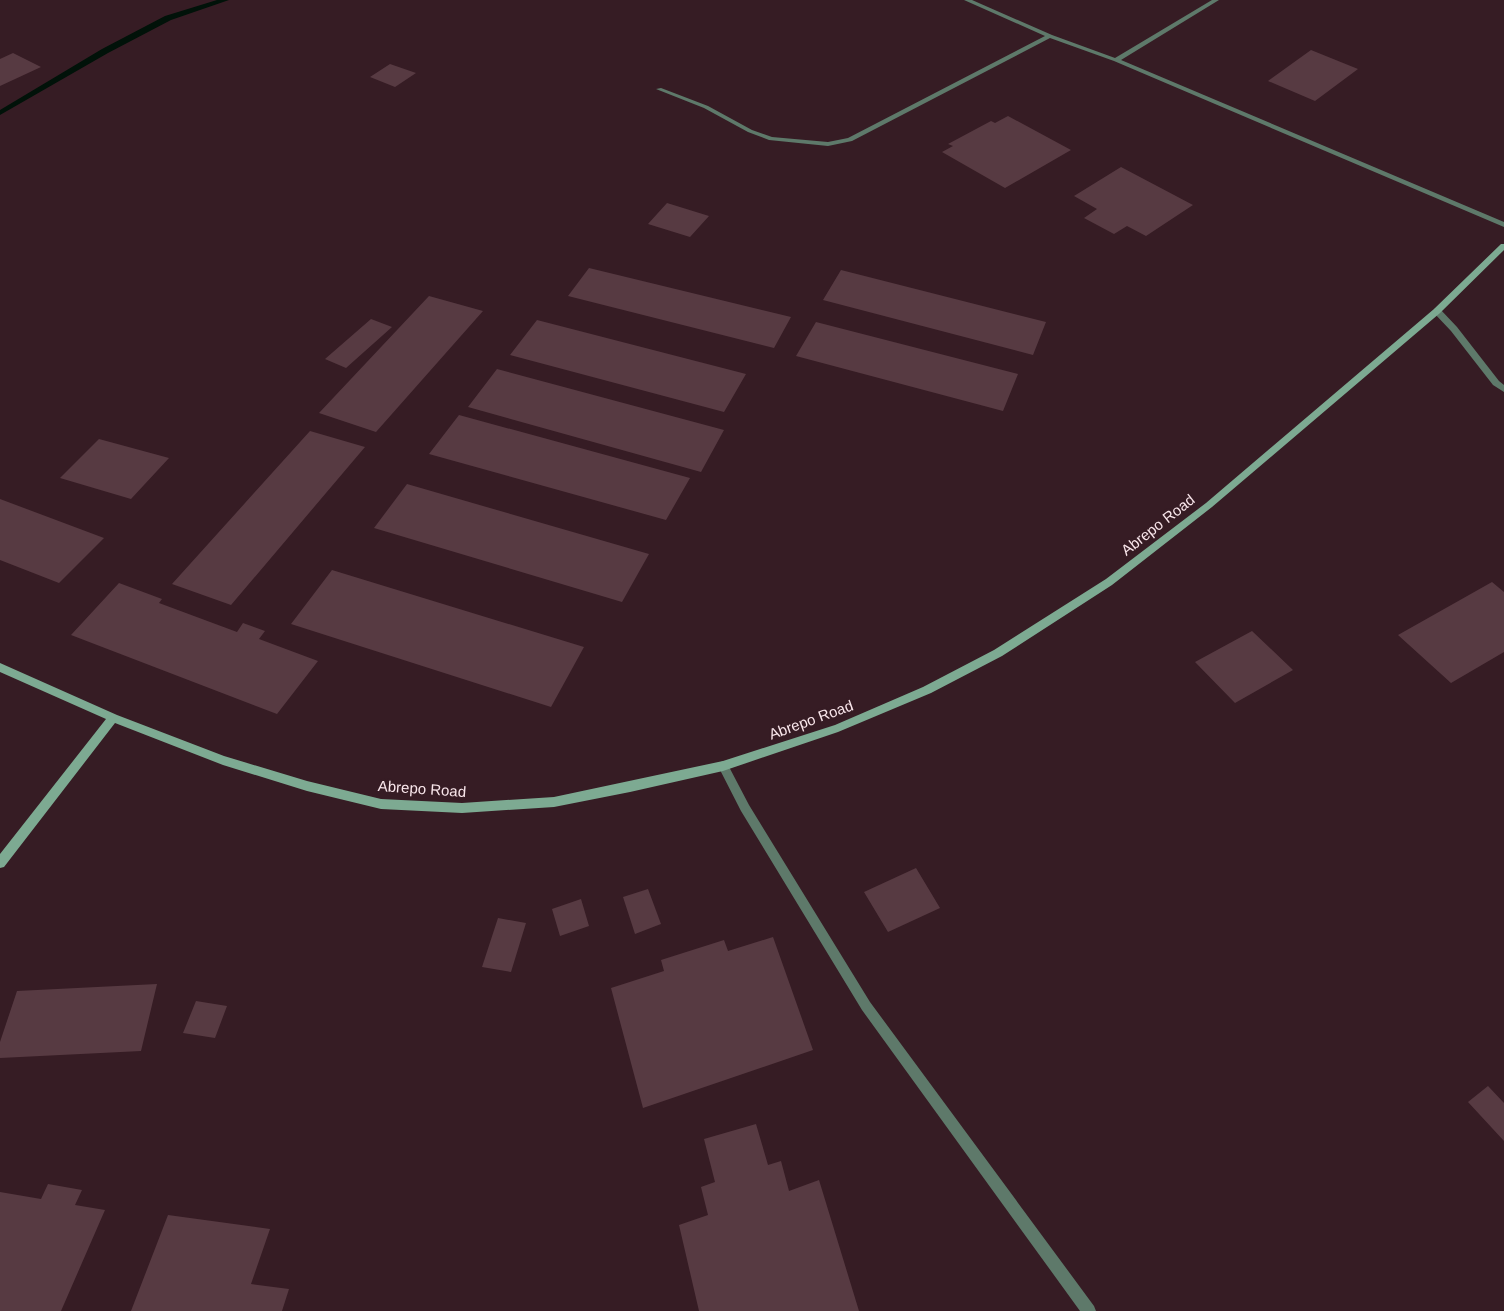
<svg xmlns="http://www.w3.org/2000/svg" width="1504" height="1311" font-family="Arial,sans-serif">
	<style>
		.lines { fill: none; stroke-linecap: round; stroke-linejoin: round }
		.stream { fill: #011209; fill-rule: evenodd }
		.building { fill: #573a42 }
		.street { fill: #5e796a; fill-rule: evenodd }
		.secondary { fill: #7daa92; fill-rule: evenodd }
		.labels { text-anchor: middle; stroke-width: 4.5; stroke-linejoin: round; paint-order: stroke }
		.street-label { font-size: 15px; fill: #f9e6eb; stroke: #361c24 }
	</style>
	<rect width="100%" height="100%" fill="#361c24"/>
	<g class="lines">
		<!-- stream -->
		<path class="stream" d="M 217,0 L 229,0 L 171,20 L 108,53 L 0,115 L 0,110 L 102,49 L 165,16 Z"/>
	</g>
	<!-- building -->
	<path class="building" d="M 1311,50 L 1358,69 L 1315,101 L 1268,81 Z
		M 13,53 L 41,67 L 0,86 L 0,59 Z
		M 390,64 L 416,73 L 395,87 L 370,77 Z
		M 1008,116 L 1071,150 L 1005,188 L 942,152 L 953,146 L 948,144 L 991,121 L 995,123 Z
		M 1121,167 L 1193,205 L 1146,236 L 1127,226 L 1114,234 L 1084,218 L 1097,209 L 1074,196 Z
		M 667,203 L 709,216 L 690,237 L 648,224 Z
		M 589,268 L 791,317 L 774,348 L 568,296 Z
		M 841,270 L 1046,322 L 1033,355 L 823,300 Z
		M 429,296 L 483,311 L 376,432 L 319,413 Z
		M 371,319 L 392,327 L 346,368 L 325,359 Z
		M 537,320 L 746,374 L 724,412 L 510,355 Z
		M 816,322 L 1018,374 L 1003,411 L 796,356 Z
		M 497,369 L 724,430 L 701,472 L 468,407 Z
		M 459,415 L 690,478 L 666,520 L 429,454 Z
		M 310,431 L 365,447 L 231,605 L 172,584 Z
		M 99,439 L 169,458 L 131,499 L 60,478 Z
		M 407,484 L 649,554 L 622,602 L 374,528 Z
		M 0,499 L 104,538 L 59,583 L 0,560 Z
		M 332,570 L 584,647 L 551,707 L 291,624 Z
		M 1492,582 L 1504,592 L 1504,652 L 1451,683 L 1398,635 Z
		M 119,583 L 162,599 L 159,603 L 237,632 L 243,623 L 265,631 L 259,639 L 318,661 L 277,714 L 71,635 Z
		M 1252,631 L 1293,670 L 1235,703 L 1195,662 Z
		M 916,868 L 940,908 L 888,932 L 864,892 Z
		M 648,889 L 661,924 L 635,934 L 623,897 Z
		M 581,899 L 589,926 L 560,936 L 552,909 Z
		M 498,918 L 526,923 L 511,972 L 482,967 Z
		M 773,937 L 813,1050 L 643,1108 L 611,988 L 664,971 L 661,960 L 724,940 L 728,951 Z
		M 157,984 L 141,1051 L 0,1058 L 0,1042 L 17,991 Z
		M 196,1001 L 227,1006 L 215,1038 L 183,1033 Z
		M 1488,1086 L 1504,1103 L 1504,1141 L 1468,1102 Z
		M 756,1124 L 768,1165 L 781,1161 L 789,1191 L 819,1180 L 859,1311 L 699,1311 L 679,1225 L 708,1215 L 701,1187 L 715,1182 L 704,1139 Z
		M 48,1184 L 82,1190 L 75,1205 L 105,1210 L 61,1311 L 0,1311 L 0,1192 L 41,1199 Z
		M 168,1215 L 270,1229 L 251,1284 L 289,1289 L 282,1311 L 131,1311 Z"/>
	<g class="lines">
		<!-- street -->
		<path class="street" d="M 964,0 L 972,0 L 1052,35 L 1115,58 L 1212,0 L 1219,0 L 1121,60 L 1504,222 L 1504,227 L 1114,61 L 1050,38 L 852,141 L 828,146 L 769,140 L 748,132 L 704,108 L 656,89 L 661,88 L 708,106 L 752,130 L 772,137 L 828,142 L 848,138 L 1045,36 Z
			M 1437,308 L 1440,309 L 1457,327 L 1499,381 L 1504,385 L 1504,392 L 1493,385 L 1451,331 L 1434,313 L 1434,309 Z
			M 723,761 L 727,763 L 749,805 L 870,1002 L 1094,1306 L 1096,1311 L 1080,1311 L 862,1010 L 741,811 L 718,766 L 719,763 Z"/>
		<!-- secondary -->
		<path class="secondary" d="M 1501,244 L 1504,244 L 1504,250 L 1440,313 L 1212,507 L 1112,585 L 1002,656 L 931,693 L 838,732 L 723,771 L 630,792 L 554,807 L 462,813 L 381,809 L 307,791 L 223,765 L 115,723 L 4,867 L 0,868 L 0,854 L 106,719 L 0,672 L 0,663 L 117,715 L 224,756 L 307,781 L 381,799 L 462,803 L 554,797 L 723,761 L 835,725 L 923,687 L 994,650 L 1106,579 L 1206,503 L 1434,309 Z"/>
	</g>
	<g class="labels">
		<!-- street labels -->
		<g class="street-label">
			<text transform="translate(1158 525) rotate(-38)" y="5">Abrepo Road</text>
			<text transform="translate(811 720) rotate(-20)" y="5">Abrepo Road</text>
			<text transform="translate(422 789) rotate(4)" y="5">Abrepo Road</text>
		</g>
	</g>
</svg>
